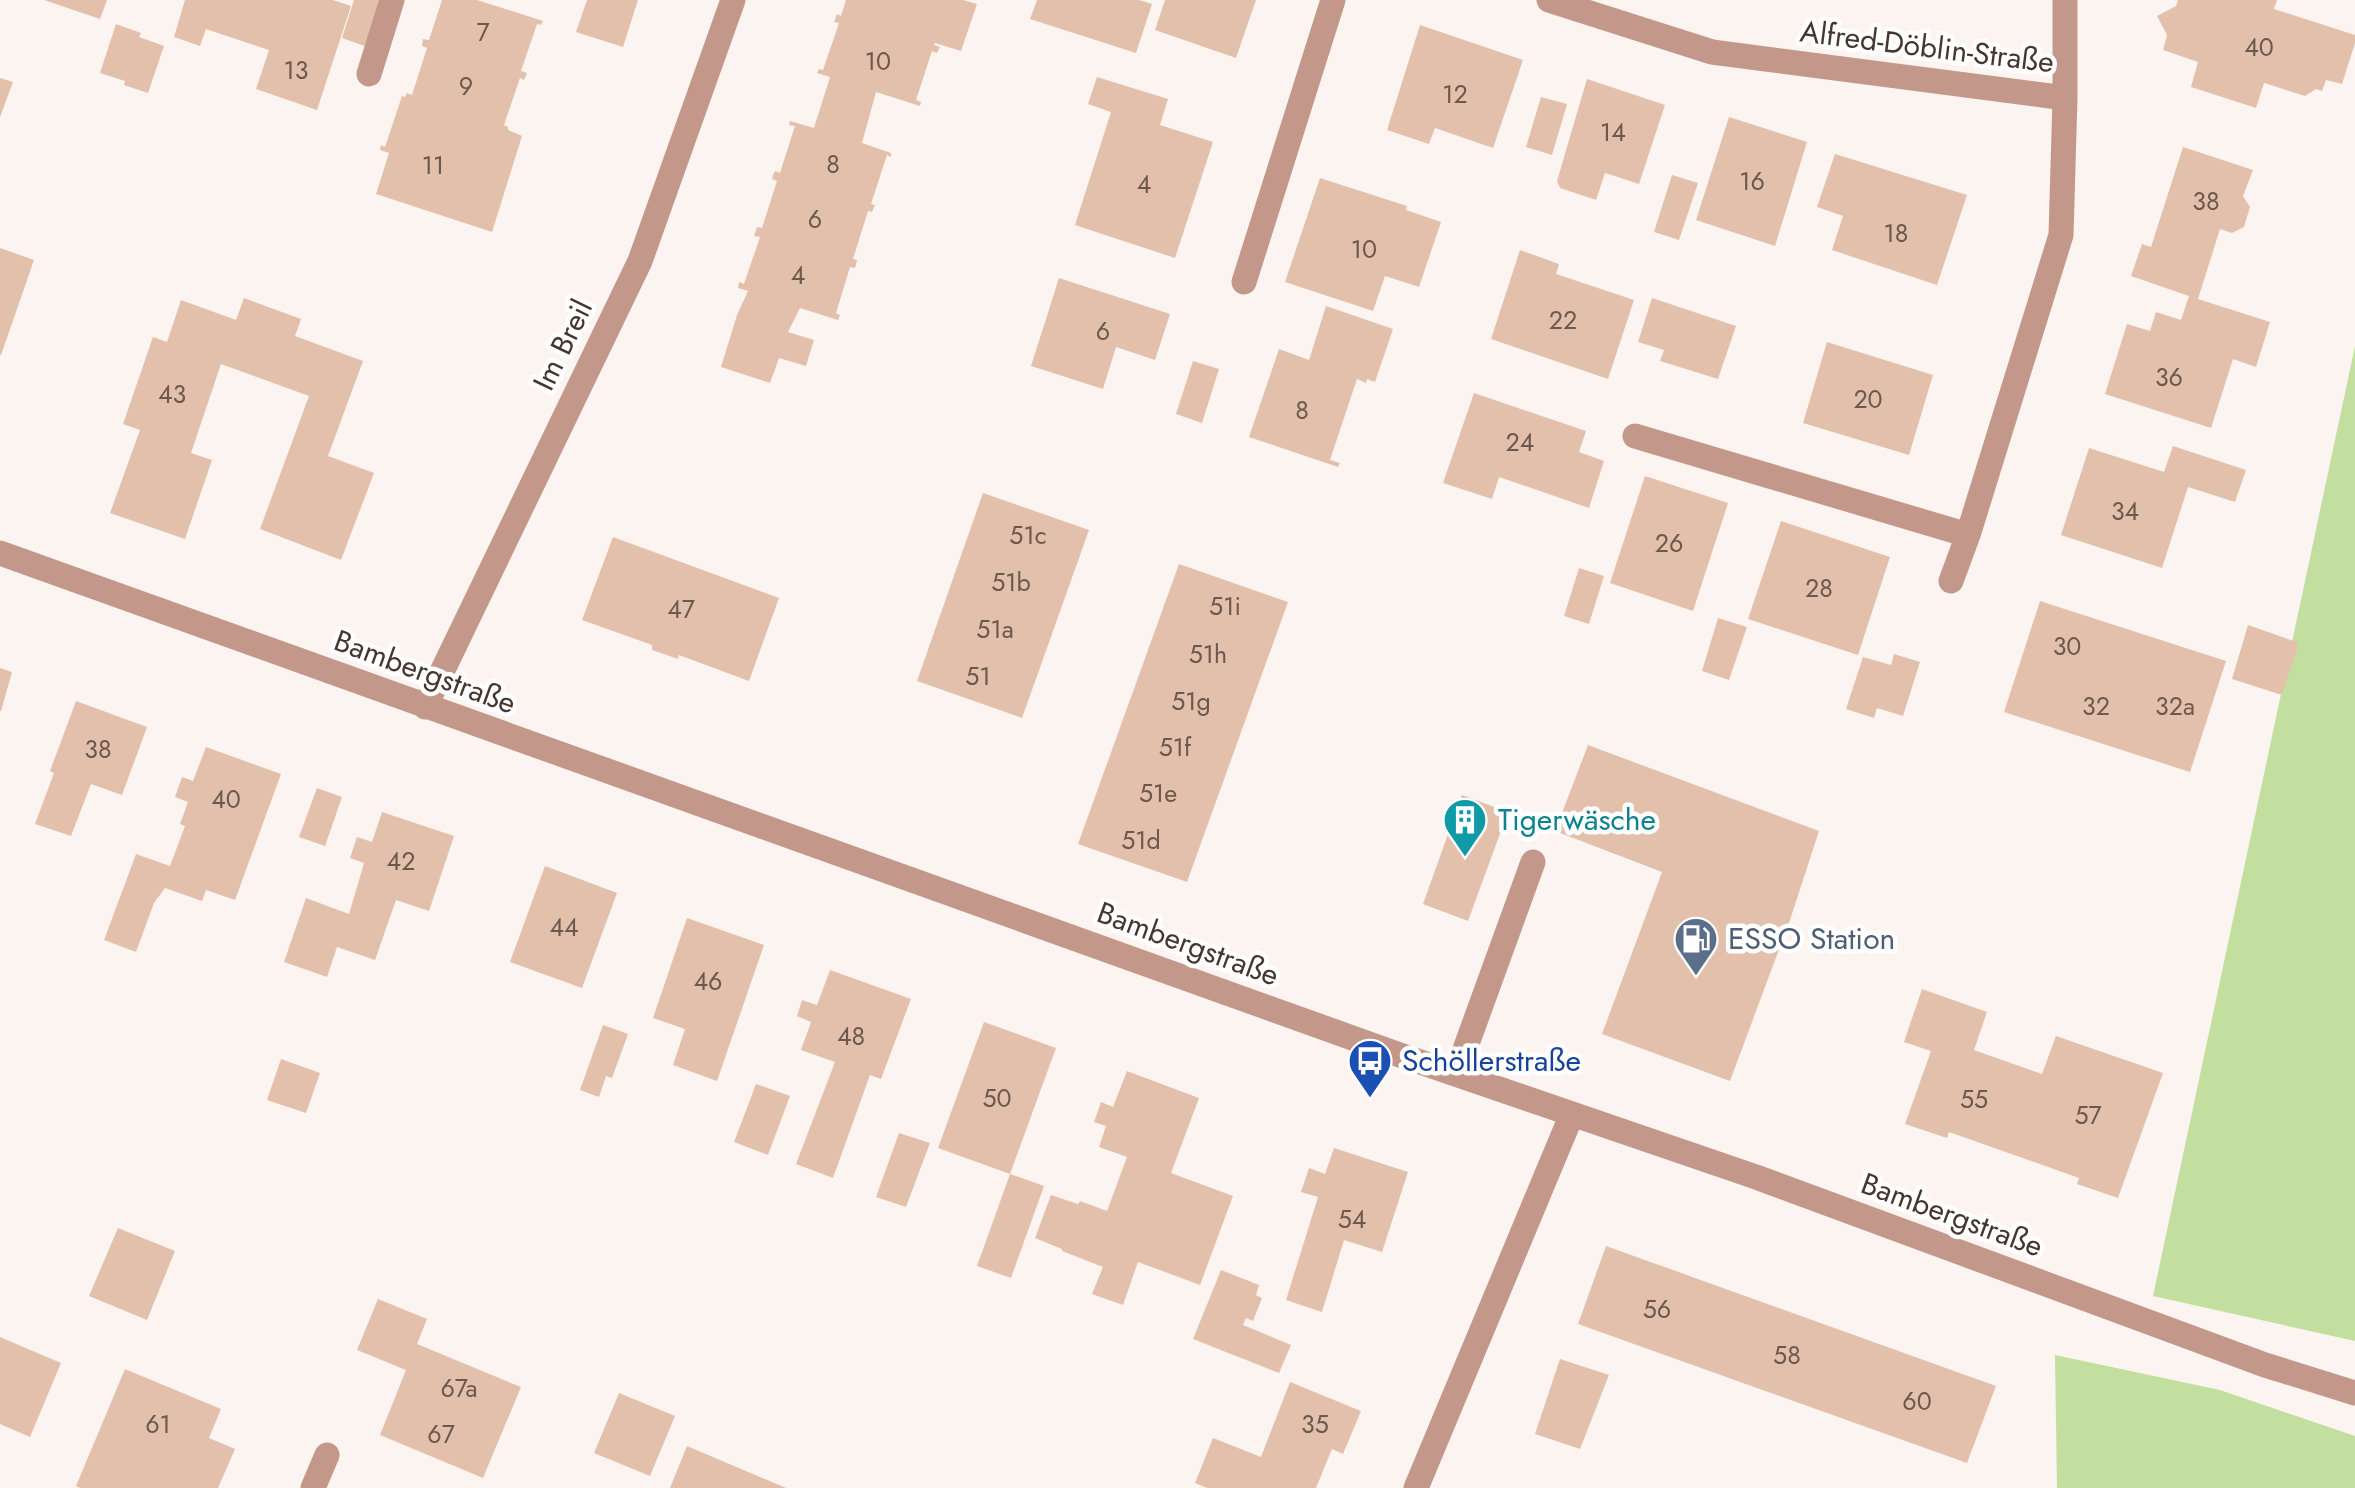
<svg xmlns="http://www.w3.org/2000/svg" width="2355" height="1488" font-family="Jost,sans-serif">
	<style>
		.green { fill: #c2dfa0 }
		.building { fill: #e3c0ac }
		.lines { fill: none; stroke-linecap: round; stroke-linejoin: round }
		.minor { stroke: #c3988b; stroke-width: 25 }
		.labels { text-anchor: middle; stroke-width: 9; stroke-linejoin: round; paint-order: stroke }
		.number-label { font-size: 25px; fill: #6c584e }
		.street-label { font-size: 30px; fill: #45362f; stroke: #fff }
		.culture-label { font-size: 30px; fill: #0d838f; stroke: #fff; text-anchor: start }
		.service-label { font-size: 30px; fill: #4e5e75; stroke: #fff; text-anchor: start }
		.transit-label { font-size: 30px; fill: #164399; stroke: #fff; text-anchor: start }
	</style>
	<rect width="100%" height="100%" fill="#fcf4f0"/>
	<!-- green -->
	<path class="green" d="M 2355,346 L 2355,1341 L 2153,1296 Z
		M 2055,1355 L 2220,1390 L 2355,1436 L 2355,1488 L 2057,1488 Z"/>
	<!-- building -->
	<path class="building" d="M 44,0 L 107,0 L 100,19 Z
		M 185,0 L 333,0 L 351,6 L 317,110 L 256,89 L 269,50 L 206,29 L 200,46 L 174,37 Z
		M 354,0 L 386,0 L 370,48 L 342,38 Z
		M 442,0 L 477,0 L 543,21 L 541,25 L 537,24 L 521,71 L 527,73 L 524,80 L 520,78 L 504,125 L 508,127 L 508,130 L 522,136 L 492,232 L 376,194 L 389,153 L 380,150 L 381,145 L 385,147 L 402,96 L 405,97 L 407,93 L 412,95 L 427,48 L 422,46 L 423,39 L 429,40 Z
		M 587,0 L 638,0 L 623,47 L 576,32 Z
		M 846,0 L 963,0 L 977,4 L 961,51 L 935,43 L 934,45 L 940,47 L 937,53 L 932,51 L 916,100 L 921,102 L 920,106 L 876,92 L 862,143 L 891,153 L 891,157 L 887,155 L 871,204 L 875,205 L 872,212 L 868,211 L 853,259 L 857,260 L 855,268 L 850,267 L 836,313 L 840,315 L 838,320 L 800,308 L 788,332 L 814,340 L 806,366 L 779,358 L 770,383 L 721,367 L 737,315 L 748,291 L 738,288 L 739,282 L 744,284 L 760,237 L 754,236 L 757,227 L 762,228 L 777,181 L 772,179 L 773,175 L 775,171 L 780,173 L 795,126 L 789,125 L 790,121 L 814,128 L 830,77 L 817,73 L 819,69 L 823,70 L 839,23 L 834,22 L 836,17 L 837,14 L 841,16 Z
		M 1037,0 L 1139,0 L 1152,4 L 1136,53 L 1030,19 Z
		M 1165,0 L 1256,0 L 1236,58 L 1155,30 Z
		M 2178,0 L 2277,0 L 2274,9 L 2355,35 L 2355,43 L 2342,84 L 2326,80 L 2322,91 L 2316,89 L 2305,96 L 2264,83 L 2256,108 L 2191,87 L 2198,62 L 2163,50 L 2167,35 L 2157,16 L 2176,6 Z
		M 116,24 L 141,33 L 139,37 L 164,46 L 148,93 L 124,85 L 125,81 L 100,73 Z
		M 1420,25 L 1523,60 L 1493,148 L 1435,128 L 1429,144 L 1387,130 Z
		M 1097,77 L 1168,99 L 1160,125 L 1213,142 L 1175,258 L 1075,225 L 1111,112 L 1088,104 Z
		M 0,78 L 13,82 L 0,117 Z
		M 1587,79 L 1665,105 L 1639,184 L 1605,173 L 1596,200 L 1560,188 L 1557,181 Z
		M 1541,97 L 1567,104 L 1552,155 L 1526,147 Z
		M 1729,117 L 1807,142 L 1775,246 L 1696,220 Z
		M 2183,147 L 2253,170 L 2243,196 L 2250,207 L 2244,227 L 2232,233 L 2220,229 L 2198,299 L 2270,322 L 2256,367 L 2233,359 L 2211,428 L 2105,394 L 2127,324 L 2150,331 L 2156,312 L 2181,320 L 2189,296 L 2131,276 L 2142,244 L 2151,247 Z
		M 1835,154 L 1967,195 L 1937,285 L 1832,250 L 1843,216 L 1817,207 Z
		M 1672,175 L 1698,183 L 1679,240 L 1654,232 Z
		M 1320,178 L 1407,206 L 1406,210 L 1441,222 L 1419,287 L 1385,276 L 1373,311 L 1285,282 Z
		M 0,248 L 34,260 L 1,355 L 0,355 Z
		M 1520,250 L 1559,264 L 1556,274 L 1634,300 L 1608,379 L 1491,339 Z
		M 1059,278 L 1170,314 L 1155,360 L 1116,347 L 1103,389 L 1031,366 Z
		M 244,298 L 301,319 L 295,336 L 363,361 L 328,456 L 374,473 L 341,560 L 260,529 L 309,396 L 221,364 L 191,453 L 212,460 L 185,539 L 110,513 L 140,430 L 123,424 L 153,337 L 167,342 L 181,300 L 236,320 Z
		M 1652,298 L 1736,326 L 1718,379 L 1660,361 L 1664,350 L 1638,342 Z
		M 1326,306 L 1393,329 L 1375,382 L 1367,379 L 1366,383 L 1357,379 L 1330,460 L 1340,463 L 1338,467 L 1249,437 L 1279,349 L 1309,360 Z
		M 1827,342 L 1933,375 L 1909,455 L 1803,423 Z
		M 1193,361 L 1219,369 L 1202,423 L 1176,414 Z
		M 1474,393 L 1586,431 L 1579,452 L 1604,461 L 1589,508 L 1499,477 L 1492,499 L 1443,483 Z
		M 2173,446 L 2246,470 L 2235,502 L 2188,487 L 2162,568 L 2061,535 L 2089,448 L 2164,472 Z
		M 1645,476 L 1728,503 L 1693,611 L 1610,583 Z
		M 983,493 L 1089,530 L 1022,718 L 917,681 Z
		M 1781,521 L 1890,557 L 1858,655 L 1748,619 Z
		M 613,537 L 779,598 L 749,681 L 679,655 L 678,659 L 652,650 L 652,645 L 582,620 Z
		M 1179,564 L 1288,602 L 1187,882 L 1078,844 Z
		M 1579,568 L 1604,576 L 1589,624 L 1564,616 Z
		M 2040,601 L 2226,661 L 2190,772 L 2004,712 Z
		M 1718,618 L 1747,627 L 1729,680 L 1702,671 Z
		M 2248,625 L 2299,643 L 2282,695 L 2232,679 Z
		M 1894,654 L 1920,662 L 1903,716 L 1877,708 L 1874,718 L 1846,709 L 1863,657 L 1891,665 Z
		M 0,668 L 12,672 L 1,711 L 0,711 Z
		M 76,701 L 147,727 L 122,795 L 91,784 L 71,836 L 35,824 L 54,773 L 50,771 Z
		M 1588,745 L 1819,831 L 1790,920 L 1730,1081 L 1602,1034 L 1662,872 L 1555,831 Z
		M 206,747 L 281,774 L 235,900 L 206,890 L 202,901 L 165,888 L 154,903 L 136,952 L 104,940 L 136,854 L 170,866 L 185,826 L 180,824 L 188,802 L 175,797 L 182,777 L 193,781 Z
		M 317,788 L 342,797 L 325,846 L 299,837 Z
		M 1462,795 L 1508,812 L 1468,921 L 1423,904 Z
		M 382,812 L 454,836 L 429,911 L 396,900 L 375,960 L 337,947 L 327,977 L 284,962 L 306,898 L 349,914 L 364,863 L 350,858 L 357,837 L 372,842 Z
		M 545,866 L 617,893 L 582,988 L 510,962 Z
		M 687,918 L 764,945 L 717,1081 L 673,1065 L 685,1029 L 653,1018 Z
		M 830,970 L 911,999 L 881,1079 L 870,1075 L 833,1178 L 796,1164 L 835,1062 L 801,1050 L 811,1022 L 797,1016 L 802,1000 L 817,1005 Z
		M 1922,989 L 1987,1012 L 1974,1050 L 2042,1074 L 2056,1036 L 2163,1073 L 2118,1198 L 2077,1184 L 2079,1178 L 1949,1132 L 1947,1138 L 1905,1124 L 1931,1051 L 1904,1042 Z
		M 984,1022 L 1056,1048 L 1010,1174 L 938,1148 Z
		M 603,1025 L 628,1034 L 612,1078 L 606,1076 L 599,1097 L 580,1090 Z
		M 281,1059 L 320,1073 L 306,1113 L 267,1100 Z
		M 1127,1071 L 1199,1098 L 1171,1173 L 1233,1196 L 1200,1285 L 1138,1262 L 1123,1305 L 1092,1294 L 1103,1267 L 1062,1251 L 1062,1249 L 1035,1238 L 1051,1195 L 1078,1204 L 1080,1201 L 1107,1211 L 1127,1157 L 1099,1147 L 1106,1126 L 1094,1122 L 1101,1102 L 1113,1107 Z
		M 756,1084 L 790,1096 L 768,1155 L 734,1142 Z
		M 899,1133 L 930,1143 L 906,1207 L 876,1197 Z
		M 1334,1148 L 1408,1172 L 1382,1252 L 1344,1240 L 1322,1312 L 1286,1300 L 1318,1197 L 1301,1192 L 1309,1168 L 1325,1174 Z
		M 1010,1174 L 1044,1186 L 1011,1278 L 977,1266 Z
		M 118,1228 L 175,1251 L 147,1320 L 89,1296 Z
		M 1606,1246 L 1996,1386 L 1967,1463 L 1578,1324 Z
		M 1221,1270 L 1259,1285 L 1256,1295 L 1262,1298 L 1253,1321 L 1246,1318 L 1243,1325 L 1291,1345 L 1279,1373 L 1193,1339 Z
		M 378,1299 L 427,1319 L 417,1344 L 521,1387 L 483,1478 L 380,1435 L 406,1370 L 357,1350 Z
		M 0,1337 L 61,1363 L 30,1437 L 0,1424 Z
		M 1560,1359 L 1609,1375 L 1580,1449 L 1535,1434 Z
		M 125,1369 L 221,1409 L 209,1438 L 235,1449 L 218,1488 L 80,1488 L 76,1486 Z
		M 1290,1382 L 1361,1411 L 1343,1454 L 1332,1449 L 1316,1488 L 1207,1488 L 1195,1483 L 1213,1438 L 1261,1457 Z
		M 619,1393 L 675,1416 L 650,1476 L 594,1453 Z
		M 687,1446 L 786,1488 L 670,1488 Z"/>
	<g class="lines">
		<!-- minor -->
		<path class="minor" d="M 1549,0 L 1712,52 L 2065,98 L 2065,0
			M 369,74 L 392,0
			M 1244,282 L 1333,0
			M 1635,436 L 1968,535
			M 0,553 L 1397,1054 L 1756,1177 L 2265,1365 L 2355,1393
			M 1951,581 L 1968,535 L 2061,235 L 2065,98
			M 425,707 L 640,261 L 733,0
			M 1456,1074 L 1533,862
			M 313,1488 L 327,1455
			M 1416,1488 L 1572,1114"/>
	</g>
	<!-- icons -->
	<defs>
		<symbol id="building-pin" viewBox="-11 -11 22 30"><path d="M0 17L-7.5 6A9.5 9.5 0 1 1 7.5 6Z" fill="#0f9aa8" stroke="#fff"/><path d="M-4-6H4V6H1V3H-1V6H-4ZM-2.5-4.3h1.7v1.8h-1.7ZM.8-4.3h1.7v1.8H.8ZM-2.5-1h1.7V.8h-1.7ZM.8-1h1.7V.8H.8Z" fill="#fff"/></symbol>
		<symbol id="fuel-pin" viewBox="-11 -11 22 30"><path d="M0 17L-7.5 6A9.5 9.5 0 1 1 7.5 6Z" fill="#5c6f8a" stroke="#fff"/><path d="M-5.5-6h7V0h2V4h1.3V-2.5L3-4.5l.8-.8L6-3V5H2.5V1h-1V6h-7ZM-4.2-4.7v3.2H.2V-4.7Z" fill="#fff"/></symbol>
		<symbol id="bus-pin" viewBox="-11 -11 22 30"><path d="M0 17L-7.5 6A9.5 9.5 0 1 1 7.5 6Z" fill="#1a4fb4" stroke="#fff"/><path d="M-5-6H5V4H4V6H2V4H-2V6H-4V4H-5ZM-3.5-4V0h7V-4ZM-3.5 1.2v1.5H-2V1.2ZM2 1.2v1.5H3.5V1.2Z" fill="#fff"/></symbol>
	</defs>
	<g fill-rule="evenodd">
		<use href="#building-pin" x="1440" y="795" width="50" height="68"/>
		<use href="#fuel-pin" x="1671" y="914" width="50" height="68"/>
		<use href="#bus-pin" x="1345" y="1036" width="50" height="68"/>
	</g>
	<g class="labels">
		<!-- number labels -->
		<g class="number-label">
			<text x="483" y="41">7</text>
			<text x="2259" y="56">40</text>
			<text x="878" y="70">10</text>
			<text x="296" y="79">13</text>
			<text x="466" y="95">9</text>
			<text x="1455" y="103">12</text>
			<text x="1613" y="141">14</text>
			<text x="833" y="173">8</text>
			<text x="433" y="174">11</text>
			<text x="1752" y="190">16</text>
			<text x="1144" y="193">4</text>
			<text x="2206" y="210">38</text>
			<text x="815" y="228">6</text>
			<text x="1896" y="242">18</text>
			<text x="1364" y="258">10</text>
			<text x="798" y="284">4</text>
			<text x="1563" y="329">22</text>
			<text x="1103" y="340">6</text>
			<text x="2169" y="386">36</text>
			<text x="172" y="403">43</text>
			<text x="1868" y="408">20</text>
			<text x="1302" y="419">8</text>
			<text x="1520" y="451">24</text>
			<text x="2125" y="520">34</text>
			<text x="1028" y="544">51c</text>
			<text x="1669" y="552">26</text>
			<text x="1011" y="591">51b</text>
			<text x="1819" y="597">28</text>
			<text x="1225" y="615">51i</text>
			<text x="681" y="618">47</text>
			<text x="995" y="638">51a</text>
			<text x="2067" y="655">30</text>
			<text x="1208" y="663">51h</text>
			<text x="978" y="685">51</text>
			<text x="1191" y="710">51g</text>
			<text x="2096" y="715">32</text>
			<text x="2175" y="715">32a</text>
			<text x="1175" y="756">51f</text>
			<text x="98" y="758">38</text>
			<text x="1158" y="802">51e</text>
			<text x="226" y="808">40</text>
			<text x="1141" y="849">51d</text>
			<text x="401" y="870">42</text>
			<text x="564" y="936">44</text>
			<text x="708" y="990">46</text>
			<text x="851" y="1045">48</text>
			<text x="997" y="1107">50</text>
			<text x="1974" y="1108">55</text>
			<text x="2088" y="1124">57</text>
			<text x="1352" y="1228">54</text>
			<text x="1657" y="1318">56</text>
			<text x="1787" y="1364">58</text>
			<text x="459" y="1397">67a</text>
			<text x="1917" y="1410">60</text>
			<text x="158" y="1433">61</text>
			<text x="1315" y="1433">35</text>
			<text x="441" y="1443">67</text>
		</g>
		<!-- street labels -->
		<g class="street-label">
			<text transform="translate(1927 47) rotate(7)" y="10">Alfred-Döblin-Straße</text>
			<text transform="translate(563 345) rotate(-64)" y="10">Im Breil</text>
			<text transform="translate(425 672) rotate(20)" y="10">Bambergstraße</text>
			<text transform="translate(1188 944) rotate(20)" y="10">Bambergstraße</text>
			<text transform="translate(1952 1215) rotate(20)" y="10">Bambergstraße</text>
		</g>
		<!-- culture labels -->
		<g class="culture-label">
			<text x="1498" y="830">Tigerwäsche</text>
		</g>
		<!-- service labels -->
		<g class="service-label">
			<text x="1728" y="949">ESSO Station</text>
		</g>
		<!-- transit labels -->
		<g class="transit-label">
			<text x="1402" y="1071">Schöllerstraße</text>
		</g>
	</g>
</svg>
